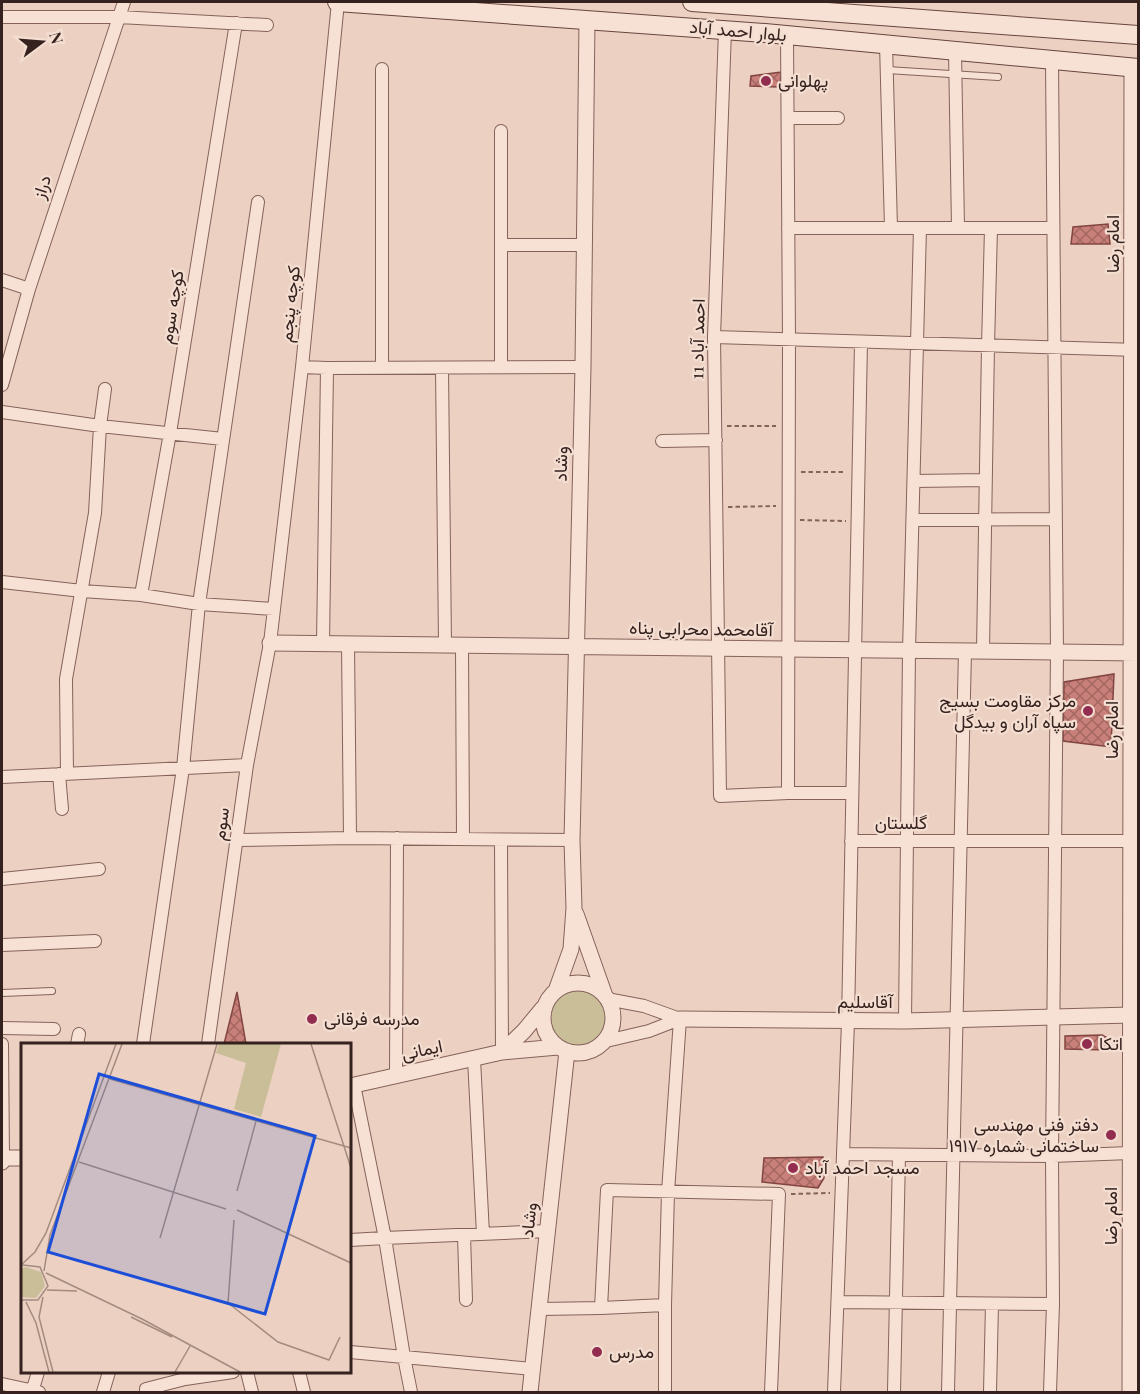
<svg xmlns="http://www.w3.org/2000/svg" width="1140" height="1394" font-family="'Playfair Display',Vazirmatn,serif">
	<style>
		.green { fill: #c9be97 }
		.building { fill: url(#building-cross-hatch); stroke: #834541; stroke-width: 1.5 }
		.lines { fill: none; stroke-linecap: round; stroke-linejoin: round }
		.service-casing { stroke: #85625a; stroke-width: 8 }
		.minor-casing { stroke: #85625a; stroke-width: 14 }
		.tertiary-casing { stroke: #85625a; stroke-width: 17 }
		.secondary-casing { stroke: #67443d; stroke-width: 20 }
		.path { stroke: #85625a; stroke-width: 2; stroke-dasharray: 4.5 3; stroke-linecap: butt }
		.service { stroke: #f7e1d5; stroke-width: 6 }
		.minor { stroke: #f7e1d5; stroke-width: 12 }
		.tertiary { stroke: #f7e1d5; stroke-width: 15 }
		.secondary { stroke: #f7e1d5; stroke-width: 18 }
		.poi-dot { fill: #922d50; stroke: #f4ded1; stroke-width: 2 }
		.labels { text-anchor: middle; stroke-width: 4.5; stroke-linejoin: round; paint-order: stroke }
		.street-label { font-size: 18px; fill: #35211e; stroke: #f4ded1 }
		.poi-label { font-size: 18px; fill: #35211e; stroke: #f4ded1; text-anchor: start }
		.inset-road { fill: none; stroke: #a38b80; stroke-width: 1.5 }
		.view { fill: #1d4ed8; fill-opacity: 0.15; stroke: #1d4ed8; stroke-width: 3 }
		.inset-edge { fill: none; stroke: #35211e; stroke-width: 3 }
	</style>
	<defs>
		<pattern id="building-cross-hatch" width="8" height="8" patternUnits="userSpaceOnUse" patternTransform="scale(1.5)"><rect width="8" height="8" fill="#c97f7a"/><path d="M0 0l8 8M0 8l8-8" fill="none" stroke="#a46863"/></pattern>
	</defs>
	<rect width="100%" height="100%" fill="#ecd1c2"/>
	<!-- green -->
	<path class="green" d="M 571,988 L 581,988 L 607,999 C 603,1011 610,1023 602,1035 C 575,1079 509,1011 571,988 Z"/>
	<!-- building -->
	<path class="building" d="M 781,72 L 780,87 L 750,86 L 751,76 Z
		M 1108,224 L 1110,244 L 1071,244 L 1073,227 Z
		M 1114,674 L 1111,747 L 1063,741 L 1064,682 Z
		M 237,992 L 246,1044 L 224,1044 Z
		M 1102,1035 L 1109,1039 L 1108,1050 L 1065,1049 L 1065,1036 Z
		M 823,1157 L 824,1178 L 818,1188 L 762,1182 L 764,1158 Z"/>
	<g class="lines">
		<defs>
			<path id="service" d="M 887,70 L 998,77
				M 2,993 L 52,991"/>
			<path id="minor" d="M 2,17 L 119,17 L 267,25
				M 725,30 L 714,337 L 720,796 L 788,793 L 852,793
				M 787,35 L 789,340 L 788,793
				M 886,44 L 891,228
				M 955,51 L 958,228
				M 788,118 L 838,118
				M 788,228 L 1053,228
				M 502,245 L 583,245
				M 2,280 L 29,289
				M 714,337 L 1138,350
				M 302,367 L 327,368 L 583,367
				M 501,367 L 501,131
				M 382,368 L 382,69
				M 442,368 L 445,645
				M 2,385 L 29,289 L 124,2
				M 2,412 L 100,426 L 223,439
				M 662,441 L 716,440
				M 914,481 L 986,480
				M 913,520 L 1056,519
				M 2,582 L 82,591 L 141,595 L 199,604 L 274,609
				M 141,595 L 170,433 L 236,23
				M 323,644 L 327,368
				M 348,644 L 350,838
				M 462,645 L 463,839
				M 983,651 L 988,346 L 991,228
				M 59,774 L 62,809
				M 67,774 L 66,679 L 95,513 L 100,426 L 105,389
				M 2,777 L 247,765
				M 237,840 L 350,838 L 572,840
				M 501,840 L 502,1052
				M 851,841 L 1138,841
				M 2,879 L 99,869
				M 2,945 L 95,941
				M 607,999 L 644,1006 L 680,1019
				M 905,1021 L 909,651 L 920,228
				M 2,1028 L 54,1029
				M 602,1042 L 649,1031 L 680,1019
				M 2,1044 L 3,1158
				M 77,1044 L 79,1034
				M 143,1044 L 183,768 L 199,604 L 258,202
				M 208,1044 L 247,765 L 270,643 L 274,609 L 302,367 L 338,2
				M 474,1059 L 483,1234
				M 396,1075 L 397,838
				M 354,1085 L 385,1238 L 404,1357 L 411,1392
				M 843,1154 L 1052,1156 L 1130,1153
				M 464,1235 L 466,1300
				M 350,1240 L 385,1238 L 548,1231
				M 838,1302 L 1053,1304
				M 601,1308 L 665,1305
				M 540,1309 L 601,1308 L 607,1190 L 779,1194 L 771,1392
				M 350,1352 L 533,1369
				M 247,1372 L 252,1392
				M 299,1372 L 304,1392
				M 2,1384 L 39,1392
				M 32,1392 L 38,1372
				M 103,1392 L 109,1372
				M 146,1392 L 146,1389 L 185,1379 L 233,1372
				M 665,1392 L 665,1305 L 668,1192 L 680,1019
				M 834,1392 L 848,1022 L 861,342
				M 894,1392 L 899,1155
				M 948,1392 L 965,651
				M 990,1392 L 992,1304
				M 1050,1392 L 1053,1304 L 1052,1156 L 1057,652 L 1052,60"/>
			<path id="tertiary" d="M 270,643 L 1138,653
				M 576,914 L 605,996
				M543 1018a35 35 0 1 1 70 0a35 35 0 1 1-70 0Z
				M 557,988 L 571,949 L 574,908 L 572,840 L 583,367 L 587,20
				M 543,1008 L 524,1031 L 502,1052 L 558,1047
				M 680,1019 L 905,1021 L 1131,1015
				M 350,1086 L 502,1052
				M 2,1162 L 3,1158 L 22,1158
				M 530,1392 L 567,1051
				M 1130,1392 L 1132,67"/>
			<path id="secondary" d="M 337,2 L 765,33 L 1138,68
				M 692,2 L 1138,35"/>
		</defs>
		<!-- service casing -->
		<use href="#service" class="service-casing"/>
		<!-- minor casing -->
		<use href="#minor" class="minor-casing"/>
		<!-- tertiary casing -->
		<use href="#tertiary" class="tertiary-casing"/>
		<!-- secondary casing -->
		<use href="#secondary" class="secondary-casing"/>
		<!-- path -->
		<path class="path" d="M 727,426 L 776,426
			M 801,472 L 846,472
			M 728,507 L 776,506
			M 800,520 L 846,521
			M 791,1194 L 830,1193"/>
		<!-- service -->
		<use href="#service" class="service"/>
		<!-- minor -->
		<use href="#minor" class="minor"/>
		<!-- tertiary -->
		<use href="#tertiary" class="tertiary"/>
		<!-- secondary -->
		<use href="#secondary" class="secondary"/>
	</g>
	<!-- markers -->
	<g class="poi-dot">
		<circle cx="766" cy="81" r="6"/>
		<circle cx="1088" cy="711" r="6"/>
		<circle cx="312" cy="1019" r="6"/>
		<circle cx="1087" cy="1044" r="6"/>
		<circle cx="1111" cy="1135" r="6"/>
		<circle cx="793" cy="1168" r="6"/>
		<circle cx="597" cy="1352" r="6"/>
	</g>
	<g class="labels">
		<!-- street labels -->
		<g class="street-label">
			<text transform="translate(738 31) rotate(5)" y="6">بلوار احمد آباد</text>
			<text transform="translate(42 187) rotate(-72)" y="6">دراز</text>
			<text transform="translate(1113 244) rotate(-90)" y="6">امام رضا</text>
			<text transform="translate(290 304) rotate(-84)" y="6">کوچه پنجم</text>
			<text transform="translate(172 307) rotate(-81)" y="6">کوچه سوم</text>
			<text transform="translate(698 339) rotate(-89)" y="6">احمد آباد 11</text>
			<text transform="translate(561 464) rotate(-89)" y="6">وشاد</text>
			<text transform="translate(701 629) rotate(1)" y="6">آقامحمد محرابی پناه</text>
			<text transform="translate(1112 730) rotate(-90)" y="6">امام رضا</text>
			<text x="901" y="829">گلستان</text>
			<text transform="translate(221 824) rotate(-82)" y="6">سوم</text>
			<text x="865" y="1008">آقاسلیم</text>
			<text transform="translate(422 1050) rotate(-12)" y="6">ایمانی</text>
			<text transform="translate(1111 1216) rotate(-90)" y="6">امام رضا</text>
			<text transform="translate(529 1220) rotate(-84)" y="6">وشاد</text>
		</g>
		<!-- poi labels -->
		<g class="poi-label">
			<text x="778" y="87">پهلوانی</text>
			<text x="1076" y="707" text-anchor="end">مرکز مقاومت بسیج<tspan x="1076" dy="21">سپاه آران و بیدگل</tspan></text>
			<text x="324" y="1025">مدرسه فرقانی</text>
			<text x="1099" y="1050">اتکا</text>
			<text x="1099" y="1131" text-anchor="end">دفتر فنی مهندسی<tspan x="1099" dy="21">ساختمانی شماره ۱۹۱۷</tspan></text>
			<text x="805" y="1174">مسجد احمد آباد</text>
			<text x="609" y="1358">مدرس</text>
		</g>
	</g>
	<!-- overview -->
	<g transform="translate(21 1043)">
		<rect width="330" height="330" fill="#ecd1c2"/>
		<path d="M 198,1 L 260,1 L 240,74 L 213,66 L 225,20 L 195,10 ZM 5,224 L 20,229 L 24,243 L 15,255 L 0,254 L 0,226 Z" fill="#c9be97"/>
		<path class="inset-road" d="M 290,1 L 330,125M 89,36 L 330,105M 58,119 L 205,166M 216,148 L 235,78M 216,167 L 330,220M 213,177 L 207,260 L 257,299 L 308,317 L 319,294M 139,195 L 196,1M 0,222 L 14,209 L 25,190 L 95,1M 23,228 L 29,192 L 101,1M 25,230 L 121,276 L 219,329M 26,247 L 56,248M 22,254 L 18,274 L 32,329M 0,257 L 17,257 L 27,243 L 19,224 L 2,222M 5,259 L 15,280 L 28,329M 110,274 L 151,294M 154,329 L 169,303"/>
		<path class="view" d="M 78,31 L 294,93 L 244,271 L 27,209 Z"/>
		<rect width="330" height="330" class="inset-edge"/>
	</g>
	<!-- border -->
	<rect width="1140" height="1394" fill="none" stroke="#35211e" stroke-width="6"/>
	<!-- north arrow -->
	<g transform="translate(42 42) rotate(74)" stroke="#f4ded1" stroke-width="4.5" paint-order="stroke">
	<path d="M0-4.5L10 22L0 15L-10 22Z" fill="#35211e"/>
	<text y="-9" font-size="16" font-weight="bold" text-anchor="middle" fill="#35211e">N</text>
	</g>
</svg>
